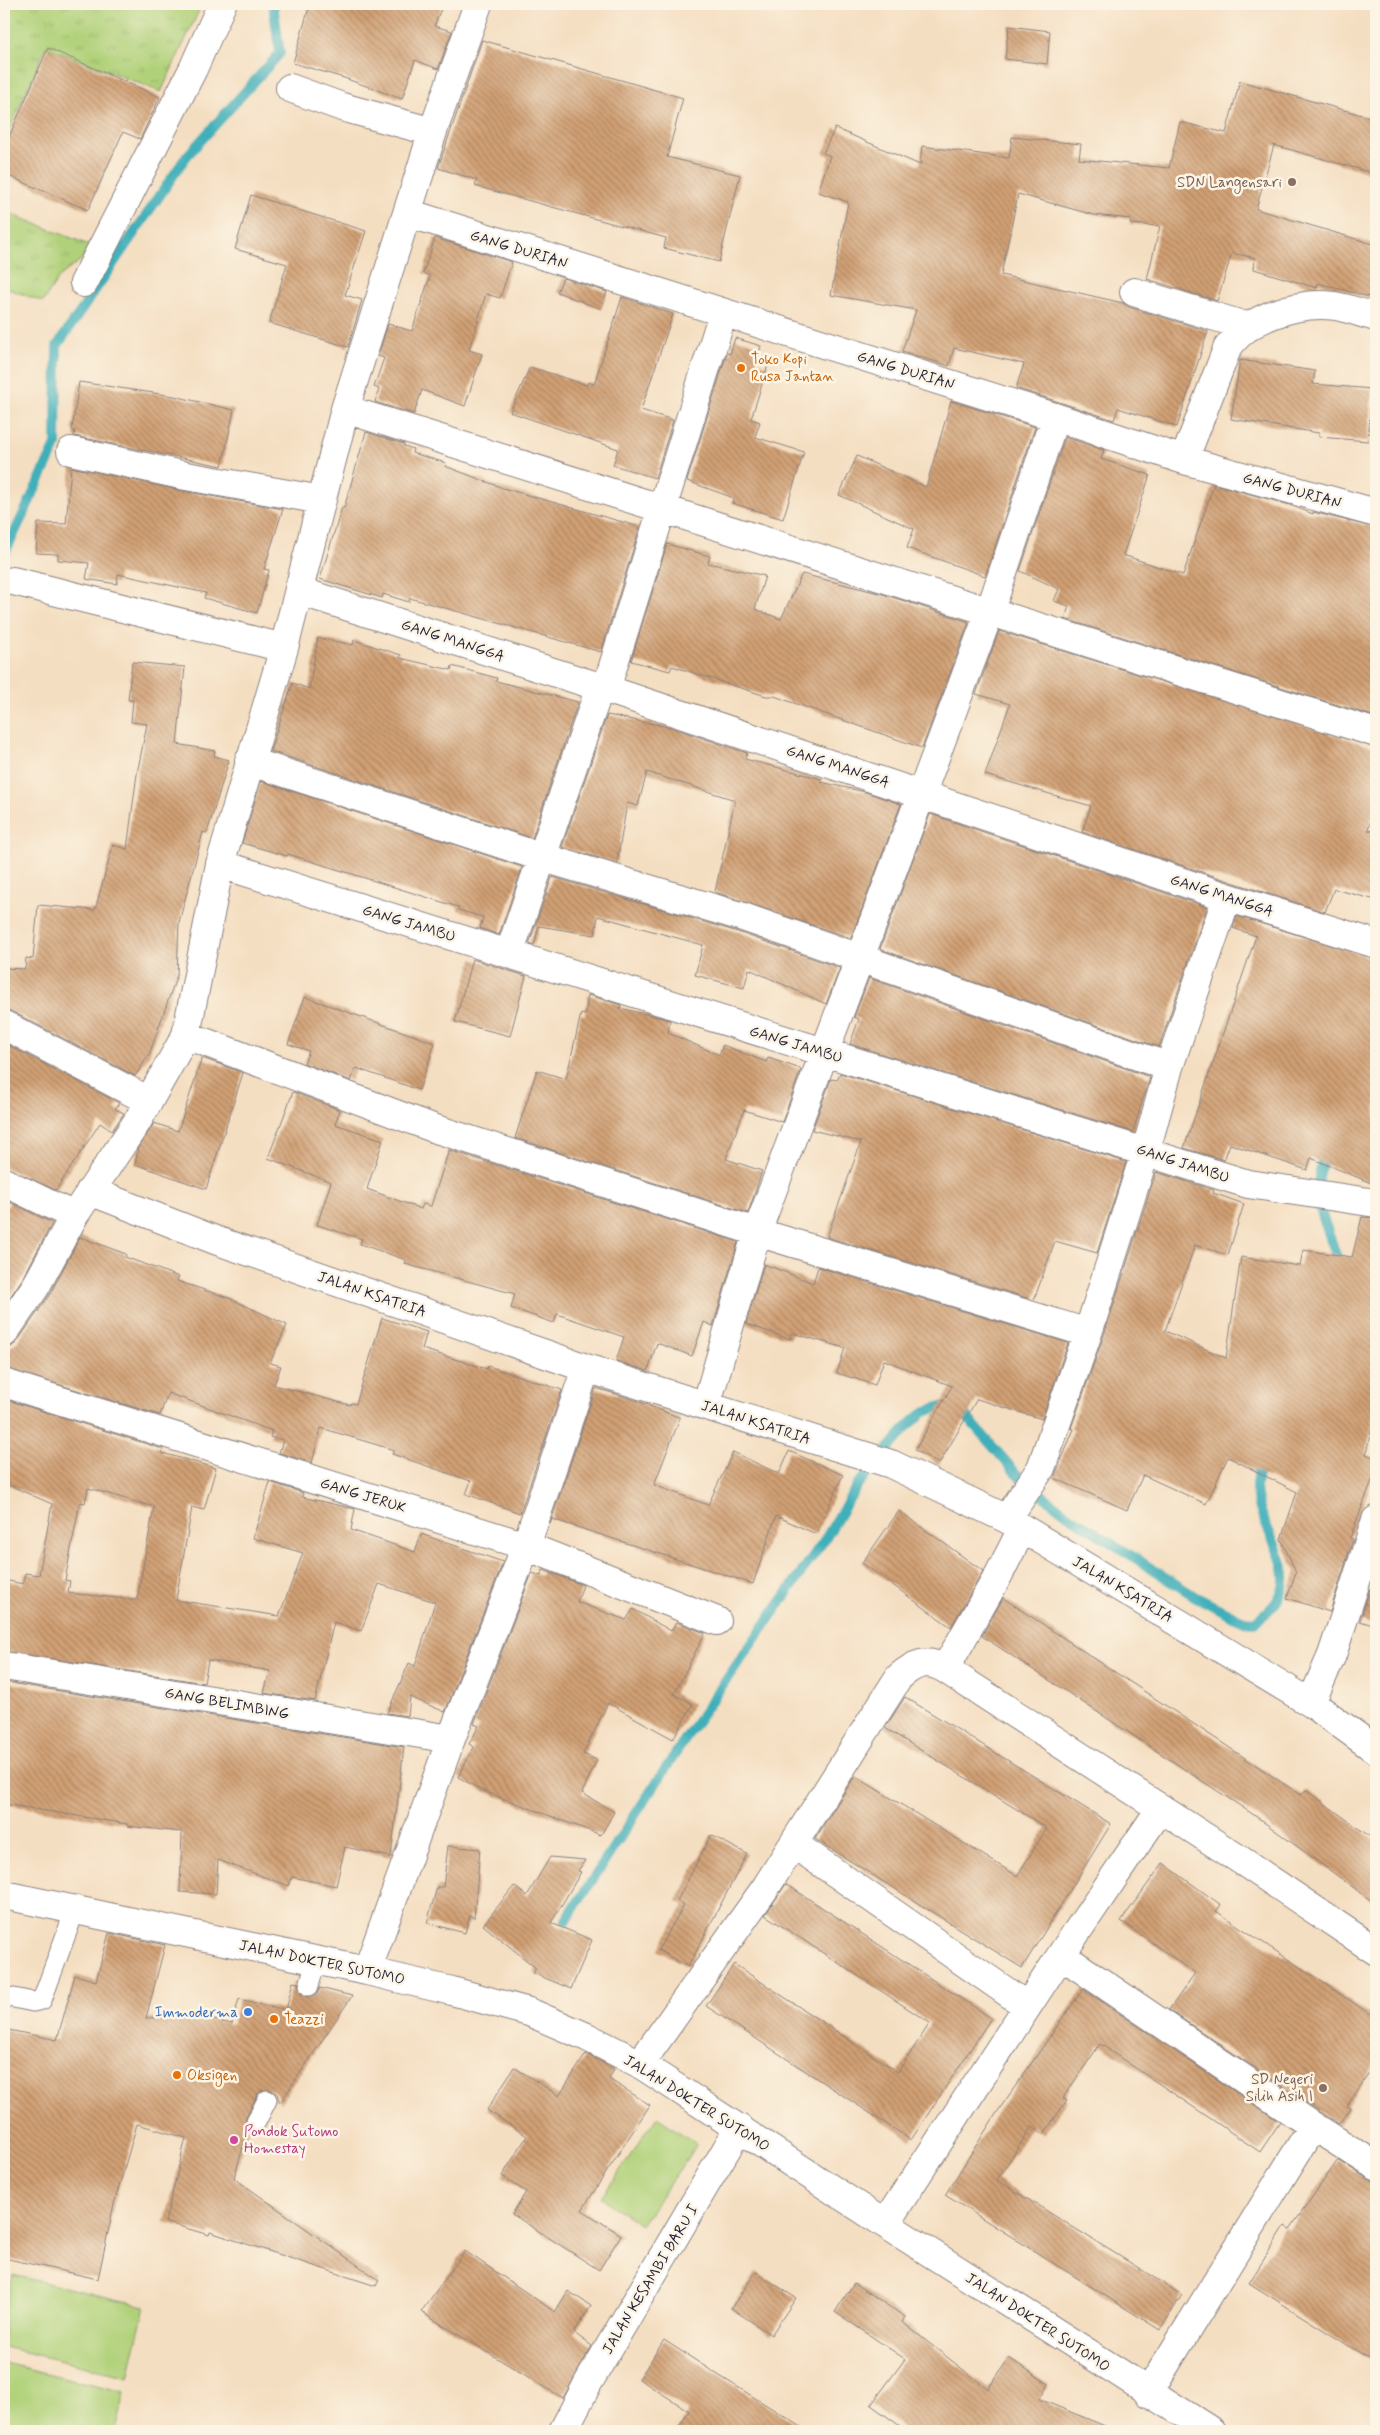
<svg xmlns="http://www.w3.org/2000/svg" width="1380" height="2435" font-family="Mynerve,sans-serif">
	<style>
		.grass { fill: url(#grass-tufts); stroke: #697a5a }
		.pitch { fill: #b0d179; stroke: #697a5a }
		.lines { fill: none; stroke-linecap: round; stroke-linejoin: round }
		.stream { stroke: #3fafba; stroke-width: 10 }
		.building { fill: url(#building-back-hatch); fill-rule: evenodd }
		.lane-casing { stroke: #8b807e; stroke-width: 21 }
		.street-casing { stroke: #8b807e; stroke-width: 30 }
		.lane { stroke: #fff; stroke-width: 19 }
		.street { stroke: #fff; stroke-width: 28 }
		.education-dot { fill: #8d6e63; stroke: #fcf5e5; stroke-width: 2 }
		.food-dot { fill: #e8710a; stroke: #fcf5e5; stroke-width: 2 }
		.shop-dot { fill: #3f7fe0; stroke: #fcf5e5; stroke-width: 2 }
		.hotel-dot { fill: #d1479c; stroke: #fcf5e5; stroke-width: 2 }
		.labels { text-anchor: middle; stroke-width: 5; stroke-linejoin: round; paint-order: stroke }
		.education-label { font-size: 15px; fill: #785e54; stroke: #fcf5e5; text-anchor: end }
		.street-label { font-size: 15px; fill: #22223b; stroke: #fcf5e5 }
		.food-label { font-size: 15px; fill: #c56008; stroke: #fcf5e5; text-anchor: start }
		.shop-label { font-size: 15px; fill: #366cbe; stroke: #fcf5e5; text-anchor: end }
		.hotel-label { font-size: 15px; fill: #b23c85; stroke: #fcf5e5; text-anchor: start }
	</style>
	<defs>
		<pattern id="grass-tufts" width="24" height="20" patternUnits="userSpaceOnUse" patternTransform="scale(1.25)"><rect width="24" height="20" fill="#b0d179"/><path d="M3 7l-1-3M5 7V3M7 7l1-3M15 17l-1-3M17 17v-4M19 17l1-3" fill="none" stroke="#97b36a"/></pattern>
		<pattern id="building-back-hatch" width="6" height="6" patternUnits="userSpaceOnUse" patternTransform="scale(1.25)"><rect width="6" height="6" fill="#d1a074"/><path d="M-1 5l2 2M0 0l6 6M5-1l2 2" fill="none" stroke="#a98260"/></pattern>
	</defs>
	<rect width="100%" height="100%" fill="#fcf5e5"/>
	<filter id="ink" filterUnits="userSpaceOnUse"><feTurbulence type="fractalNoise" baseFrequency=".02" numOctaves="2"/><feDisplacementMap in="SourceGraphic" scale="10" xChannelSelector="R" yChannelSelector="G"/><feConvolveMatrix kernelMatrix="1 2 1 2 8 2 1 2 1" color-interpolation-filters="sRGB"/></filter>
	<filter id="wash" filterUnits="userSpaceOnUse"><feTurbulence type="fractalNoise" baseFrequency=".0096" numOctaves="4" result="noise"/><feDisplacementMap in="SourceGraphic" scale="20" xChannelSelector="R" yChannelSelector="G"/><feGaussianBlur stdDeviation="1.12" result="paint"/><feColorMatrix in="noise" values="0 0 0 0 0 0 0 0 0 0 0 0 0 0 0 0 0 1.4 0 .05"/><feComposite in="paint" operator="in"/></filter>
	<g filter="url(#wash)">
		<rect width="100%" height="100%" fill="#f4dec1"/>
		<!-- grass -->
		<path class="grass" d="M 4,4 L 202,4 L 161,92 L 46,47 L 4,142 Z
			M 4,211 L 89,245 L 82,259 L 60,276 L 43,302 L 4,287 Z"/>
		<!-- pitch -->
		<path class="pitch" d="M 657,2117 L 697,2144 L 641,2225 L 601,2198 Z
			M 13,2275 L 145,2306 L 128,2377 L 4,2347 L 4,2315 Z
			M 4,2363 L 125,2392 L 116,2431 L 4,2431 Z"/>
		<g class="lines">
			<!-- stream -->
			<path class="stream" d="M 4,555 L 56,445 L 57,346 L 186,157 L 280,53 L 273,4
				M 1324,1150 L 1318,1183 L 1320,1209 L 1340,1266
				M 566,1920 L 691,1730 L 827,1536 L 858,1484 L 909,1425 L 924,1412 L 938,1407 L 954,1406 L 961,1410 L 1021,1479 L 1068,1515 L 1196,1597 L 1244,1621 L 1254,1622 C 1320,1580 1257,1537 1256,1487 C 1256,1478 1259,1468 1261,1460"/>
		</g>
		<g id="blocks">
			<!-- building -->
			<path class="building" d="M 310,4 L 443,4 L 434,26 L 452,31 L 438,69 L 415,60 L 402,99 L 344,78 L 293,63 Z
				M 1009,26 L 1050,31 L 1047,64 L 1005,59 Z
				M 482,40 L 683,98 L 667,157 L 740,175 L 719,262 L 664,248 L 666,238 L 475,186 L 477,180 L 438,168 Z
				M 48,48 L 160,97 L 140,139 L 123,132 L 88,210 L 4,174 L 4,148 Z
				M 1240,81 L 1376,119 L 1376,174 L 1274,145 L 1256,209 L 1376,245 L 1376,299 L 1318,283 L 1317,288 L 1254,269 L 1255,258 L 1232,253 L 1217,301 L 1147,279 L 1160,226 L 1130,224 L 1131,219 L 1094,215 L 1018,194 L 1001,275 L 1123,303 L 1129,307 L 1208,331 L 1177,427 L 1118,408 L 1114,420 L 1016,388 L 1024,364 L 954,348 L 949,366 L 902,351 L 916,310 L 831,295 L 848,202 L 818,192 L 830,156 L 823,153 L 835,128 L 920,165 L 922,146 L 1009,158 L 1012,137 L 1081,144 L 1079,159 L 1169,168 L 1180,122 L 1226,133 Z
				M 251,195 L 366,231 L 345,295 L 362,300 L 348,347 L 269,323 L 287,264 L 235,249 Z
				M 435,238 L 512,262 L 500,298 L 486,294 L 469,350 L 482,354 L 465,406 L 422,390 L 414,414 L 375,402 L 379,389 L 374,387 L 384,358 L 378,356 L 388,324 L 412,331 L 430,276 L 423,273 Z
				M 563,278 L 607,292 L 601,309 L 557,292 Z
				M 622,297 L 673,314 L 641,410 L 673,420 L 655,478 L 613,465 L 618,449 L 510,412 L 530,367 L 587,385 L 588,382 L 594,384 Z
				M 735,338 L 761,346 L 756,362 L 768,365 L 751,419 L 760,422 L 755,437 L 804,452 L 783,519 L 732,503 L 734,498 L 687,481 L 727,353 L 730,354 Z
				M 1240,360 L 1315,371 L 1313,384 L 1372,389 L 1368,441 L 1319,437 L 1319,433 L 1231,419 Z
				M 79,382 L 174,396 L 234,410 L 222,466 L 74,436 L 75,431 L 72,430 Z
				M 951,401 L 1035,427 L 985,576 L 907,548 L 914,529 L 839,495 L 857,456 L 926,487 Z
				M 366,432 L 404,444 L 404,446 L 413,449 L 412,453 L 446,463 L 445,466 L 503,488 L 640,527 L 601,652 L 410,598 L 409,602 L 383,594 L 382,598 L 320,579 L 342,507 L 344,508 Z
				M 1065,437 L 1104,450 L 1101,459 L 1150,475 L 1123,555 L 1183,575 L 1214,484 L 1290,505 L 1313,514 L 1313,512 L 1376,528 L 1376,717 L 1065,619 L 1069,606 L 1054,601 L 1059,589 L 1020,571 Z
				M 71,467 L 183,491 L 283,509 L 264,569 L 269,570 L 257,613 L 204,598 L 206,593 L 118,574 L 117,584 L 86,579 L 89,563 L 58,560 L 58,554 L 36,553 L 38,523 L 66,524 Z
				M 667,544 L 710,556 L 708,563 L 765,576 L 755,609 L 781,619 L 802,574 L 883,594 L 969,622 L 922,748 L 774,696 L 766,696 L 672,666 L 670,671 L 631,661 Z
				M 999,631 L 1376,748 L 1376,807 L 1368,830 L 1376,832 L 1376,900 L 1334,889 L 1325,912 L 1232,882 L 1082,832 L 1091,806 L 985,775 L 1010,704 L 976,694 Z
				M 318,638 L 353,645 L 354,640 L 401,655 L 400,658 L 451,670 L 452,666 L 497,678 L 496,681 L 578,702 L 532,838 L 270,751 L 293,683 L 309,689 Z
				M 132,662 L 185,667 L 177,744 L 215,751 L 214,756 L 229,760 L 207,833 L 203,832 L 179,922 L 177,975 L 149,1055 L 135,1076 L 11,1011 L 4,1009 L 4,968 L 25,969 L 26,958 L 33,959 L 38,905 L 95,910 L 113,845 L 127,849 L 137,774 L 147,724 L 131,722 L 133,700 L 128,700 Z
				M 607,715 L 670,727 L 747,753 L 745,759 L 822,779 L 821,782 L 865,792 L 901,804 L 851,938 L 715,892 L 735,800 L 647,772 L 638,806 L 627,803 L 617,863 L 562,847 Z
				M 261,781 L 522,867 L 499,935 L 480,928 L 483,917 L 458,910 L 458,907 L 288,854 L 287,856 L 242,843 Z
				M 930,814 L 1207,907 L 1159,1047 L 880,949 Z
				M 552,877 L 738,932 L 840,968 L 826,1004 L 749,969 L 744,988 L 695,975 L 703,945 L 598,916 L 595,935 L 539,926 L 534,945 L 529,944 Z
				M 1237,916 L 1376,959 L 1376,1185 L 1311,1158 L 1307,1170 L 1230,1144 L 1224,1160 L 1184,1148 L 1256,936 L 1233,928 Z
				M 472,959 L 526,976 L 510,1036 L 455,1022 Z
				M 869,978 L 1150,1077 L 1133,1132 L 850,1044 L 859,1019 L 854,1017 Z
				M 588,995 L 621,1005 L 620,1008 L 670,1020 L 668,1033 L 719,1055 L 723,1045 L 766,1062 L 768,1058 L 801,1069 L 782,1122 L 744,1110 L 726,1159 L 762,1171 L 748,1213 L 515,1138 L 537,1070 L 566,1079 L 581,1014 L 585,1015 Z
				M 305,997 L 435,1043 L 419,1090 L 356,1068 L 351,1081 L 304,1063 L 309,1051 L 288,1044 Z
				M 4,1043 L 119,1103 L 115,1109 L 124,1113 L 112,1131 L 100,1123 L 56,1190 L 4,1167 Z
				M 202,1058 L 243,1073 L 206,1189 L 135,1164 L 139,1147 L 154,1123 L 178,1131 Z
				M 840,1073 L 1126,1162 L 1097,1253 L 1055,1241 L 1034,1300 L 827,1237 L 861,1142 L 812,1130 L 831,1079 L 837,1080 Z
				M 293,1092 L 340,1110 L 335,1124 L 383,1140 L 367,1189 L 421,1209 L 423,1204 L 431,1206 L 449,1150 L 738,1242 L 713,1326 L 704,1322 L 692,1356 L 657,1343 L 648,1371 L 616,1361 L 624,1337 L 557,1314 L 554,1323 L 511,1308 L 515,1294 L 405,1264 L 406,1260 L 360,1244 L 362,1239 L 317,1225 L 331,1182 L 268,1158 Z
				M 1156,1172 L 1214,1190 L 1213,1193 L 1244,1204 L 1228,1255 L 1195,1245 L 1165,1331 L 1226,1358 L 1241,1257 L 1300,1266 L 1303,1250 L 1352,1257 L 1362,1217 L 1376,1218 L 1376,1406 L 1366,1454 L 1376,1458 L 1376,1470 L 1350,1538 L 1353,1539 L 1330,1612 L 1287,1598 L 1296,1572 L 1281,1539 L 1297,1492 L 1228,1457 L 1206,1504 L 1143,1475 L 1127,1510 L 1054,1478 L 1074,1429 L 1071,1428 L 1103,1338 Z
				M 10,1202 L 52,1223 L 23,1278 L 4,1306 L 4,1213 Z
				M 80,1237 L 126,1254 L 125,1257 L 179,1277 L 177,1281 L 229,1298 L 287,1325 L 270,1363 L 281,1366 L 274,1385 L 350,1405 L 351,1403 L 356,1404 L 382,1318 L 427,1332 L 422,1349 L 487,1369 L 488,1366 L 562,1390 L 520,1513 L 466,1494 L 471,1481 L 392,1454 L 394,1450 L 321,1428 L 312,1463 L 279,1453 L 283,1440 L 270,1437 L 272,1431 L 168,1393 L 160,1415 L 4,1368 L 4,1348 L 11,1347 L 17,1342 L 50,1294 Z
				M 764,1264 L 813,1283 L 818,1267 L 1068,1343 L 1042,1419 L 977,1399 L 939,1464 L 915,1450 L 952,1386 L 884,1360 L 875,1385 L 837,1373 L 845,1348 L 792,1333 L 790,1339 L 746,1324 Z
				M 596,1388 L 638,1401 L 680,1418 L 654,1485 L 708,1505 L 733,1452 L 779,1474 L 789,1451 L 843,1475 L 816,1534 L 776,1516 L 753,1584 L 552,1519 L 550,1524 Z
				M 4,1399 L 163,1449 L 162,1453 L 216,1468 L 204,1510 L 192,1507 L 176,1600 L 279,1616 L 303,1553 L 253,1538 L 270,1482 L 303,1493 L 302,1497 L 355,1509 L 351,1530 L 415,1552 L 421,1534 L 503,1562 L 445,1712 L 410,1697 L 408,1716 L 387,1713 L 409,1663 L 415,1666 L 435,1602 L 379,1584 L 361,1631 L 334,1622 L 315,1701 L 264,1693 L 270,1671 L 208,1660 L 204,1683 L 4,1651 L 4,1580 L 23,1584 L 25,1573 L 39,1575 L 52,1504 L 4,1483 ZM 88,1488 L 154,1507 L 137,1600 L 68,1593 L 70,1581 L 65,1580 L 80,1502 L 85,1503 Z
				M 899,1511 L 983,1571 L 951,1627 L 862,1563 Z
				M 543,1570 L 583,1585 L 577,1602 L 626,1620 L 633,1609 L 671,1631 L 676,1622 L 705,1633 L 674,1694 L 693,1704 L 673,1739 L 608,1703 L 583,1754 L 597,1760 L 582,1793 L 614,1812 L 601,1835 L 481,1790 L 458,1777 L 474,1747 L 469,1744 L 479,1726 L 474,1724 L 532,1573 L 541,1576 Z
				M 1370,1589 L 1376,1592 L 1376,1626 L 1360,1621 Z
				M 1003,1598 L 1301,1795 L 1306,1790 L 1376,1841 L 1376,1904 L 1254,1815 L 982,1636 Z
				M 4,1682 L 404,1747 L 391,1857 L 345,1847 L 336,1886 L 292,1877 L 289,1886 L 218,1860 L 216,1894 L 180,1892 L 182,1832 L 127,1826 L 127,1824 L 4,1804 Z
				M 905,1697 L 1111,1824 L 1022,1968 L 815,1839 L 855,1776 L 1017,1876 L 1047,1828 L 885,1728 Z
				M 711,1835 L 747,1854 L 688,1967 L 658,1950 L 684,1905 L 677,1901 Z
				M 448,1846 L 480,1849 L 474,1918 L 470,1915 L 465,1933 L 427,1923 L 437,1887 L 443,1887 Z
				M 550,1857 L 585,1860 L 578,1871 L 581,1872 L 551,1923 L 592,1940 L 571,1989 L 533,1973 L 536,1968 L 483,1925 L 514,1886 L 527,1896 Z
				M 1163,1863 L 1221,1905 L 1216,1911 L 1376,2018 L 1376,2063 L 1347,2106 L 1350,2108 L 1339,2124 L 1169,2010 L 1195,1973 L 1121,1921 Z
				M 786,1884 L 991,2018 L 911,2140 L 706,2006 L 734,1964 L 898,2072 L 930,2023 L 765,1915 Z
				M 109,1933 L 165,1945 L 146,2018 L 195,2016 L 232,2024 L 239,1999 L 286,2010 L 293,1982 L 298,1983 L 301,1994 L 307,1997 L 317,1994 L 320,1988 L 352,1996 L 280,2103 L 277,2094 L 272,2090 L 261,2090 L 257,2095 L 246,2117 L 245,2123 L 248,2130 L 234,2178 L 379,2280 L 376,2286 L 210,2232 L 209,2235 L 165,2222 L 186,2138 L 137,2124 L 114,2204 L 98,2279 L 4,2258 L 4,2029 L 57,2040 L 75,1975 L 96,1981 Z
				M 1083,1989 L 1280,2122 L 1260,2152 L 1100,2044 L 1063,2098 L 1067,2100 L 1044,2134 L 1032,2126 L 997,2180 L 1182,2295 L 1160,2330 L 945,2195 L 996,2114 Z
				M 586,2054 L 614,2069 L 609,2079 L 650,2105 L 582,2210 L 621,2235 L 599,2270 L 512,2214 L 526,2192 L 502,2176 L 527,2136 L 487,2110 L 514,2067 L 559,2096 Z
				M 1338,2160 L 1368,2179 L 1376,2181 L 1376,2363 L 1249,2283 L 1285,2226 L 1290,2229 Z
				M 465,2251 L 555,2312 L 568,2291 L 591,2306 L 574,2333 L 592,2346 L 563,2398 L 421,2312 Z
				M 756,2272 L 796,2298 L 771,2335 L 731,2308 Z
				M 854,2283 L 905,2317 L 902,2322 L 988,2389 L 1009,2358 L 1049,2384 L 1039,2399 L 1117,2431 L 907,2431 L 871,2405 L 905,2359 L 835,2312 Z
				M 664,2340 L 715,2373 L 808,2431 L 676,2431 L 689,2411 L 639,2379 Z"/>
		</g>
	</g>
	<g filter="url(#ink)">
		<use href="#blocks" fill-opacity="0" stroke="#8b807e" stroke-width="1"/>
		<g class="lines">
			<defs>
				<path id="lane" d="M 309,1986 L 316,1960
					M 4,1996 L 33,2002 L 42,2000 L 75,1910
					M 256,2122 L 267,2100"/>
				<path id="street" d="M 290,88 L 342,107 L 433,132
					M 408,213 L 1055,417 L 1184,460 L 1376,513
					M 84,283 L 193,69 L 222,4
					M 1134,292 L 1249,327
					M 345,409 L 1376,733
					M 71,451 L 186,476 L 322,500
					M 1184,460 L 1227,349 C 1247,317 1299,301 1335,306 C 1348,308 1363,314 1376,317
					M 13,581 L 284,648
					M 299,591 L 600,687 L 1227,897 L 1376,944
					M 606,689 L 723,313
					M 249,761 L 541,857 L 743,917 L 1169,1067
					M 220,864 L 1248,1184 L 1376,1203
					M 509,954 L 600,687
					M 4,1025 L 149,1101
					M 186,1035 L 433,1128 L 757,1232 L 1088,1333
					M 4,1182 L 74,1216
					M 90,1191 L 215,1240 L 586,1368 L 891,1464 L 1007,1519 L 1314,1705 L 1376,1750
					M 4,1333 L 36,1286 L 74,1216 L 137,1122 L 186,1035 L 220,864 L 284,648 L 345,409 L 434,128 L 478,4
					M 4,1383 L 526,1546 L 717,1621
					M 706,1406 L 757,1232 L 990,611 L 1055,417
					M 1007,1519 L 1041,1468 L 1088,1333 L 1146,1150 L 1169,1067 L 1227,897
					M 4,1666 L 451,1739
					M 945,1669 L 998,1576 L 1022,1529
					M 1311,1703 L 1332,1655 L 1376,1520
					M 794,1844 L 1027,2006
					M 4,1895 L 367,1971 L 452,1991 L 529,2012 L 587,2037 L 640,2064 L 885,2224 L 1211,2431
					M 1061,1955 L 1313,2126 L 1376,2166
					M 367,1971 L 451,1739 L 526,1546 L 586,1368
					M 640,2064 L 766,1887 L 899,1677 C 914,1664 926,1658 945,1669 L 1242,1861 L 1376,1951
					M 885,2224 L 1061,1955 L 1161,1808
					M 1148,2393 L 1313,2126
					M 563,2431 L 588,2383 L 739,2128"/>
			</defs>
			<!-- lane casing -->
			<use href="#lane" class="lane-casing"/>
			<!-- street casing -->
			<use href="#street" class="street-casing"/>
			<!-- lane -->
			<use href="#lane" class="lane"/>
			<!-- street -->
			<use href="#street" class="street"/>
		</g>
	</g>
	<!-- markers -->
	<g class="education-dot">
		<circle cx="1292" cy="182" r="5"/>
		<circle cx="1323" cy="2088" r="5"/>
	</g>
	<g class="food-dot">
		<circle cx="741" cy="368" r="5"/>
		<circle cx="274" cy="2019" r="5"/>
		<circle cx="177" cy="2075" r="5"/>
	</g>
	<circle class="shop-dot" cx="248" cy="2012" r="5"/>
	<circle class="hotel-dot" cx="234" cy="2140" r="5"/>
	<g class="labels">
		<!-- education labels -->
		<g class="education-label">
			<text x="1282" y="187">SDN Langensari</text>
			<text x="1313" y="2084">SD Negeri<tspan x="1313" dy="17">Silih Asih I</tspan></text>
		</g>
		<!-- street labels -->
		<g class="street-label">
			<text transform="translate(519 249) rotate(17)" y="5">GANG DURIAN</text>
			<text transform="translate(906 370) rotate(17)" y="5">GANG DURIAN</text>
			<text transform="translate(1292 490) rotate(15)" y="5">GANG DURIAN</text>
			<text transform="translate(453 640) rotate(18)" y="5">GANG MANGGA</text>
			<text transform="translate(838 766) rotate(18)" y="5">GANG MANGGA</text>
			<text transform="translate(1222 895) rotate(18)" y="5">GANG MANGGA</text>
			<text transform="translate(409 923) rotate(17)" y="5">GANG JAMBU</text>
			<text transform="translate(796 1044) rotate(17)" y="5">GANG JAMBU</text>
			<text transform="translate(1183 1163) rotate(18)" y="5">GANG JAMBU</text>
			<text transform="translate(372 1294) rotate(19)" y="5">JALAN KSATRIA</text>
			<text transform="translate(756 1422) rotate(18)" y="5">JALAN KSATRIA</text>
			<text transform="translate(363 1495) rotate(17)" y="5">GANG JERUK</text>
			<text transform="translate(1123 1589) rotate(31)" y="5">JALAN KSATRIA</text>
			<text transform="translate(227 1703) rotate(10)" y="5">GANG BELIMBING</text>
			<text transform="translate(322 1962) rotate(12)" y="5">JALAN DOKTER SUTOMO</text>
			<text transform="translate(697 2103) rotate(32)" y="5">JALAN DOKTER SUTOMO</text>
			<text transform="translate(650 2279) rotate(-59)" y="5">JALAN KESAMBI BARU I</text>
			<text transform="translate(1038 2322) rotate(33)" y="5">JALAN DOKTER SUTOMO</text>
		</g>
		<!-- food labels -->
		<g class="food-label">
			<text x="751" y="364">Toko Kopi<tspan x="751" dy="17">Rusa Jantan</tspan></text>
			<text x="284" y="2024">Teazzi</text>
			<text x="187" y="2080">Oksigen</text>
		</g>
		<!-- shop labels -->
		<g class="shop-label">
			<text x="238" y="2017">Immoderma</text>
		</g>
		<!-- hotel labels -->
		<g class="hotel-label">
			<text x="244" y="2136">Pondok Sutomo<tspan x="244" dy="17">Homestay</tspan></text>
		</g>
	</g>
	<!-- margin -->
	<rect width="1380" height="2435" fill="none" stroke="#fcf5e5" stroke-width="20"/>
</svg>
